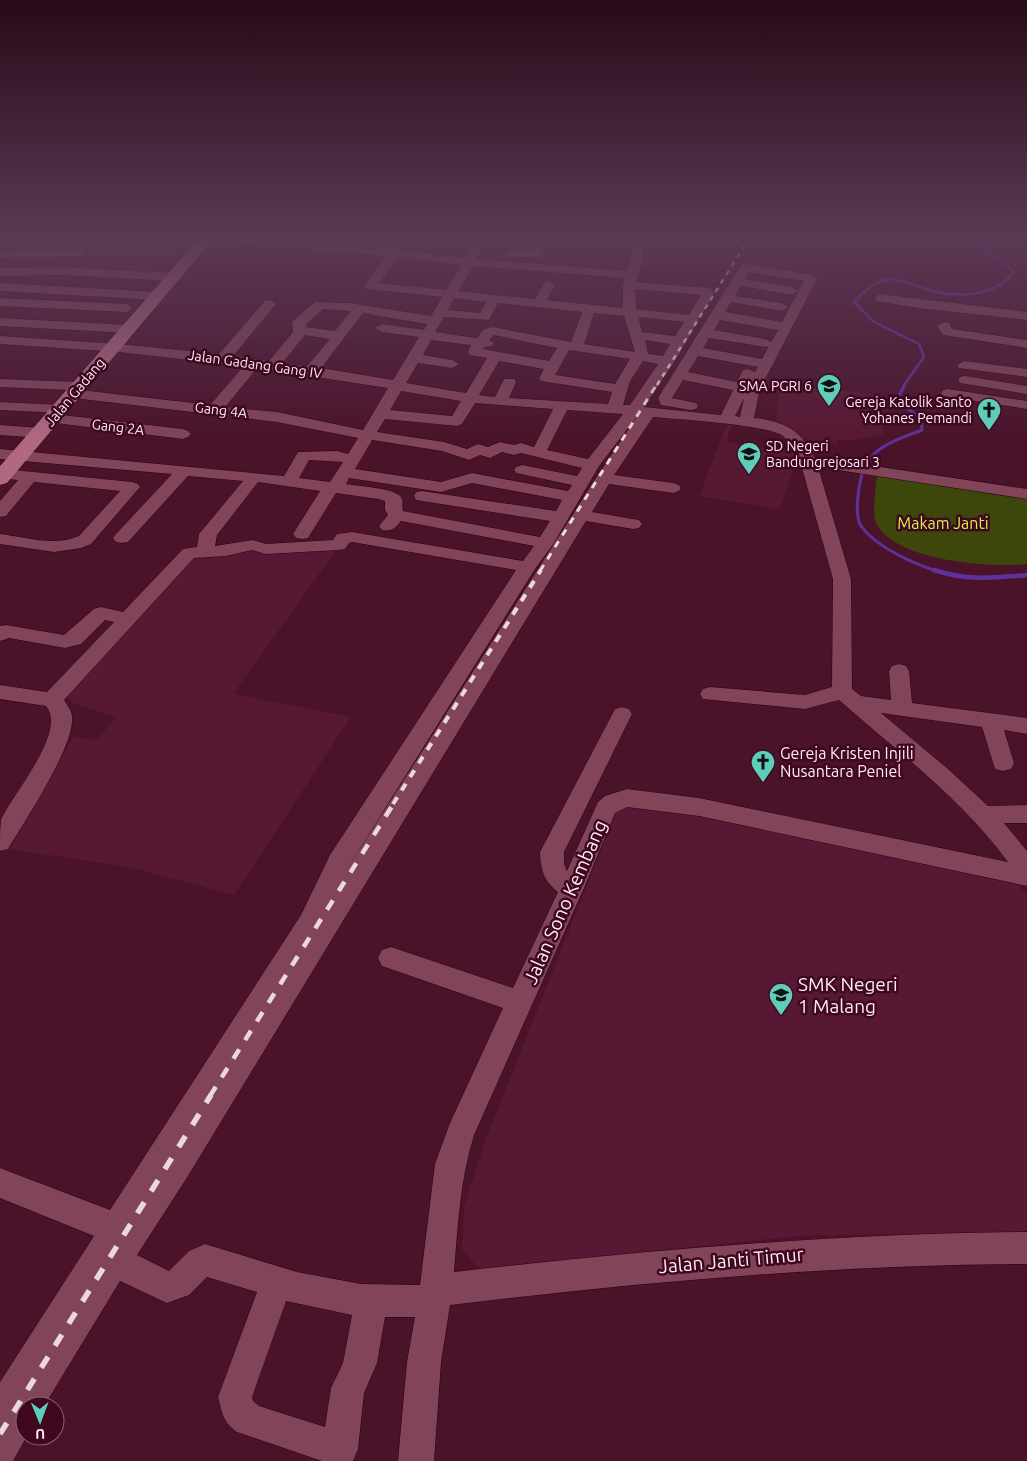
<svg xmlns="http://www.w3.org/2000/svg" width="1027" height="1461" font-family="Ubuntu,sans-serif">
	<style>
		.built { fill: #571833 }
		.green { fill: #3d470c }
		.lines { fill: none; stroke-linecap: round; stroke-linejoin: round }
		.stream-far2 { stroke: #5f329b; stroke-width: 2.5 }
		.stream-far1 { stroke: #5f329b; stroke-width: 3 }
		.stream { stroke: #5f329b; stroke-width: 4.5 }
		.minor-casing { stroke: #290212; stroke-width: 1 }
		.highway-casing { stroke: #290212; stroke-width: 1 }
		.minor { fill: #814459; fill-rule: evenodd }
		.highway { fill: #b06981; fill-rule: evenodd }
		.rail-far4 { stroke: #ebd7de; stroke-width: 2.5; stroke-dasharray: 5 5; stroke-linecap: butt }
		.rail-far3 { stroke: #ebd7de; stroke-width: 3; stroke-dasharray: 7 7; stroke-linecap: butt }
		.rail-far2 { stroke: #ebd7de; stroke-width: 4; stroke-dasharray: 8 8; stroke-linecap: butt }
		.rail-far1 { stroke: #ebd7de; stroke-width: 4.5; stroke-dasharray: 11 11; stroke-linecap: butt }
		.rail { stroke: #ebd7de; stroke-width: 5.5; stroke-dasharray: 13 13; stroke-linecap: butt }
		.labels { text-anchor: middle; stroke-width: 5; stroke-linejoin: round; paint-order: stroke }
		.far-street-label { font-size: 14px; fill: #fdedf2; stroke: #3f0720 }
		.far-poi-label { font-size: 14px; fill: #fdedf2; stroke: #3f0720; text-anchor: end }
		.park-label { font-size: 16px; fill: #d5f346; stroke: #3f0720 }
		.poi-label { font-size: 16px; fill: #fdedf2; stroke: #3f0720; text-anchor: start }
		.near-street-label { font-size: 19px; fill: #fdedf2; stroke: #3f0720 }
		.near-poi-label { font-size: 19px; fill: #fdedf2; stroke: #3f0720; text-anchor: start }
	</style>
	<rect width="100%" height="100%" fill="#4a132a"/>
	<!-- built -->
	<path class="built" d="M 96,240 L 185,244 L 159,275 L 65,269 Z
		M 781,383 L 880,395 L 884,435 L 850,441 L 838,440 L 836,445 L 802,439 L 796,432 L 776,420 Z
		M 727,424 L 732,425 L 726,442 L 798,454 L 780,509 L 699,496 Z
		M 339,546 L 233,694 L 351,717 L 234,895 L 129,867 L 9,849 L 73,737 L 96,740 L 117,717 L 74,704 L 67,697 L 58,695 L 192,553 Z
		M 631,804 L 655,806 L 1016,882 L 1027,895 L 1027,1231 L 799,1236 L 479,1269 L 462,1249 L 464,1206 L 487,1136 L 616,812 Z"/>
	<!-- green -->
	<path class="green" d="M 225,237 L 333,237 L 325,246 L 223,239 Z
		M 877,475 L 1027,498 L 1027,564 C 989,568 898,561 877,525 C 871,516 876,487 877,475 Z"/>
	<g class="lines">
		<!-- stream-far2 -->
		<path class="stream-far2" d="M 636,238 L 741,244
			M 749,244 L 756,244 L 760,237
			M 904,385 L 924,357 L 919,344 L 874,322 L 854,302 C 862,293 872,283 885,280 C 899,277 912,285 926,289 C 954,298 995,298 1014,272 L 1003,261 L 978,245 L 977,237"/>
		<!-- stream-far1 -->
		<path class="stream-far1" d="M 905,384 L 897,400 L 921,419 L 922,430 C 883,445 862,450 858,496 C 857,505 856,518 861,526 C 876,547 914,564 937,571"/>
		<!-- stream -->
		<path class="stream" d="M 934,570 C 967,581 993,578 1027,575"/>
		<defs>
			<path id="minor" d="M 0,237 L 41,237 L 35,240 L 0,242 Z
				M 46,237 L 120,237 L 202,241 L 208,244 L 202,247 L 52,240 Z
				M 202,237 L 233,237 L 391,249 L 395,244 L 376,241 L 374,239 L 375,237 L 407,240 L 409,242 L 402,251 L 465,258 L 477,237 L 489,237 L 476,259 L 627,271 L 632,257 L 627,237 L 639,237 L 644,257 L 636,282 L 709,288 L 715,292 L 675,361 L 644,407 L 721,415 L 733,390 L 683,380 L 672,398 L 696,403 L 698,406 L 696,409 L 691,410 L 661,405 L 658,398 L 731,281 L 742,265 L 746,264 L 814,275 L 817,279 L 760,389 L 754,418 C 783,421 802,430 814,457 L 1027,489 L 1027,499 L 818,467 L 851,579 L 852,689 L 861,696 L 891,700 L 889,671 L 892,666 L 899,664 L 906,666 L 909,671 L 912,703 L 1027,718 L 1027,734 L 1004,730 L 1014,763 L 1011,769 L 1003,771 L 995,769 L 982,727 L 881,713 L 948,769 L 988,806 L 1027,805 L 1027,823 L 1004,823 L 1027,851 L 1027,886 L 699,816 L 627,807 L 615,813 L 584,888 L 474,1135 C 460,1180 458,1225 454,1272 C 645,1250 835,1234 1027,1232 L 1027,1264 C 834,1265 642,1282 450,1305 L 441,1362 L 434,1461 L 398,1461 L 407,1362 L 415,1317 L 385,1317 L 377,1363 L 364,1393 L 358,1449 L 353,1461 L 322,1461 L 237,1432 C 223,1422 222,1413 218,1397 L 257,1292 L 207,1277 L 189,1295 L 167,1303 L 120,1281 L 44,1406 L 25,1406 L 25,1436 L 27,1436 L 13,1461 L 0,1461 L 0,1382 L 94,1236 L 0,1198 L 0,1168 L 110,1210 L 301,915 L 330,855 L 516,570 L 352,542 L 349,543 L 345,549 L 339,550 L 265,554 L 252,550 L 226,556 L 194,558 L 64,700 C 67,705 72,711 72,717 C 75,746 24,822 8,849 L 0,851 C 0,842 0,828 1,820 C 11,796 68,731 46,706 L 0,699 L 0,685 L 47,692 L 114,622 L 105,620 L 81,644 L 65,648 L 9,638 L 0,641 L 0,626 L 6,625 L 64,635 L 94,609 L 101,607 L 123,612 L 183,549 L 197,547 L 199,534 L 243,481 L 188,476 L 128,542 L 122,543 L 116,542 L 113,538 L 116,534 L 172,474 L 0,459 L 0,449 L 284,476 L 298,452 L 337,451 L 348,454 L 358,438 L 277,422 L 74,398 L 69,397 L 67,394 L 72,390 L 0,387 L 0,379 L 80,382 L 85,383 L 87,386 L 85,389 L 80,390 L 210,405 L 244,366 L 119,352 L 0,344 L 0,336 L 119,344 L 219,354 L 265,301 L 270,300 L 276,304 L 233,356 L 269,361 L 293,332 L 292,323 L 294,320 L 315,302 L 349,303 L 431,316 L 442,297 L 366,289 L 364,286 L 386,256 L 207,241 L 203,240 ZM 398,257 L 461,265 L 446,290 L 379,283 ZM 473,266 L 625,278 L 623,285 L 623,308 L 547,300 L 555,285 L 549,281 L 545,282 L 535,299 L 458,291 ZM 749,272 L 804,281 L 782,322 L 725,312 L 731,302 L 782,311 L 788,307 L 782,303 L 735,296 L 741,286 L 792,295 L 798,291 L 792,287 L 745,279 ZM 635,289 L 701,295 L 689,315 L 636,309 ZM 454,298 L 486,302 L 480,313 L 448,310 ZM 498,303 L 582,312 L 571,342 L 493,327 L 484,329 L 477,338 L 435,332 L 444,317 L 489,320 ZM 323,309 L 351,311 L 335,331 L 306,327 L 306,324 ZM 363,313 L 427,324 L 424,330 L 382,324 L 375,328 L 382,332 L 419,337 L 393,380 L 321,368 ZM 594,313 L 624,316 L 635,352 L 584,344 ZM 638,317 L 684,322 L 675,336 L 642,332 ZM 720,320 L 778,330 L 771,342 L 765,339 L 714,330 ZM 305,335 L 330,339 L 307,366 L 282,363 ZM 494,335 L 557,348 L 549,361 L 483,349 L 484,347 L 492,346 L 494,343 L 489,340 ZM 709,338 L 765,347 L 769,346 L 762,359 L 703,348 ZM 431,340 L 471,345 L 468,352 L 470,355 L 487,358 L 466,393 L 406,383 L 418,363 L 452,368 L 459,364 L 452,360 L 423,355 ZM 645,340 L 670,344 L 663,356 L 648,354 ZM 569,350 L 576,351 L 630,359 L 615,384 L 555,375 ZM 698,356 L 758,367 L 755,372 L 748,369 L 743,370 L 737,382 L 688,372 ZM 499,361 L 544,369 L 539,378 L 541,381 L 612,392 L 608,404 L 509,398 L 516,382 L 514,379 L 504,379 L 495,397 L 479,395 ZM 643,361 L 658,364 L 630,405 L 623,405 L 630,381 ZM 257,368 L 388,388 L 363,430 L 277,412 L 225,407 ZM 401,391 L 461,401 L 452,416 L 390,410 ZM 744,398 L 740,417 L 735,416 ZM 475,403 L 553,409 L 534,447 L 521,443 L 514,445 L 500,442 L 488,447 L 478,444 L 467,449 L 444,442 L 377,432 L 385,419 L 457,426 L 462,424 ZM 567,410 L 623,414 L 588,459 L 547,450 ZM 638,415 L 596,478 L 344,874 L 535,569 L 554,543 L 599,466 ZM 653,417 C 676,419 769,425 783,436 C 791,443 796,451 800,461 L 833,579 L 832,687 L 805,695 L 710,687 L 703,689 L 700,694 L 703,699 L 805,709 L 839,700 C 897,751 962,799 1008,862 L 699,798 L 627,789 L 605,796 L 598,802 L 567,871 L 564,864 L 564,852 L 632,714 L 629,709 L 622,707 L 615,709 L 540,852 C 540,868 544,882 558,892 L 513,988 L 391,947 L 382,950 L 378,958 L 382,966 L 503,1008 L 450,1123 L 435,1164 L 420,1285 L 361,1284 L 297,1272 L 205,1244 L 189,1251 L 169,1271 L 137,1255 L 188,1176 L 586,521 L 633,529 L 639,528 L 642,524 L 639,520 L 633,519 L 592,512 L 609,484 L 673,493 L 679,491 L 681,488 L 679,485 L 673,483 L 614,475 ZM 372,440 L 442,451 L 469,460 L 480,455 L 490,458 L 502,452 L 514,455 L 521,453 L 582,468 L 577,476 L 522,465 L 516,467 L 514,470 L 516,473 L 572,485 L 568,491 L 472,473 L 441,482 L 355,469 ZM 309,460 L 343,462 L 330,482 L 299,478 ZM 349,478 L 441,492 L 472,483 L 562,500 L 556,511 L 422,491 L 416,492 L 414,496 L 416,500 L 422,501 L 550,521 L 540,537 L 403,511 C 402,507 403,503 402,499 C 400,488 356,486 346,484 ZM 258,482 L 320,491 L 293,534 L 296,538 L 302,539 L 308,538 L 336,493 L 378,499 L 385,501 L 385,510 L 388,515 L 379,526 L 382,530 C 392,532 395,528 401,521 L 534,546 L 523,561 L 352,532 L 337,534 L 333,540 L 266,544 L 253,540 L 215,546 L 217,535 ZM 286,1301 L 352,1315 L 343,1363 L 331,1388 L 325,1427 L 259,1406 L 253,1401 L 252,1397 Z
				M 541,237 L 553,237 L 540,257 L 509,257 L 503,253 L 509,249 L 532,250 Z
				M 78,249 L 82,250 L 84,253 L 82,256 L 0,258 L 0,250 Z
				M 61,267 L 175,273 L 181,277 L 175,281 L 61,275 L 0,276 L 0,268 Z
				M 0,283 L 158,292 L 164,296 L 158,300 L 0,291 Z
				M 881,294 L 1027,312 L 1027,320 L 918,308 L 877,301 L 875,298 L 877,295 Z
				M 0,298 L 127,304 L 133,308 L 127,312 L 0,306 Z
				M 0,318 L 129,325 L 136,329 L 129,333 L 0,326 Z
				M 944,322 L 949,323 L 952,329 L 1027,340 L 1027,348 L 943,335 L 937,326 Z
				M 964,361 L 1027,369 L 1027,377 L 959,368 L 957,365 Z
				M 965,376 L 1027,386 L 1027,394 L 960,383 L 958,380 L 960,377 Z
				M 948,389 L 1027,401 L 1027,409 L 943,396 L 941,393 L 943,390 Z
				M 0,402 L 62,405 L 67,406 L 69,409 L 67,412 L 62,413 L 0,410 Z
				M 53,414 L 183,429 L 188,431 L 191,434 L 188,437 L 183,439 L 48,422 L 45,419 L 48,416 Z
				M 0,425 L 41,428 L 46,430 L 49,433 L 46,436 L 41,438 L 0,435 Z
				M 4,469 L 132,482 L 138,484 L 140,487 L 91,544 L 81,548 L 54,552 L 0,544 L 0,534 C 26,537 54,547 79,536 L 120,491 L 34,482 L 6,516 L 0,517 L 0,501 L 18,480 L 0,478 L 0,470 Z"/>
			<path id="highway" d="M 200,237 L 215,237 L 7,483 L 0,485 L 0,466 Z"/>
		</defs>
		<!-- minor casing -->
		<use href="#minor" class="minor-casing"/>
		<!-- highway casing -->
		<use href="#highway" class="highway-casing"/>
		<!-- minor -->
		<use href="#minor" class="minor"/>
		<!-- highway -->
		<use href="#highway" class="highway"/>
		<!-- rail-far4 -->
		<path class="rail-far4" d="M 657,385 L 750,237"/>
		<!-- rail-far3 -->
		<path class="rail-far3" d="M 540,571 L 657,384"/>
		<!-- rail-far2 -->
		<path class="rail-far2" d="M 393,804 L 541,570"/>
		<!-- rail-far1 -->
		<path class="rail-far1" d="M 210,1096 L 394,803"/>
		<!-- rail -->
		<path class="rail" d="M 0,1434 L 211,1095"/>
	</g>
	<!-- sky -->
	<linearGradient id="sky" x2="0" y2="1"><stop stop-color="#290a17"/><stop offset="0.54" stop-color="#5a3955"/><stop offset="1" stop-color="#5a3955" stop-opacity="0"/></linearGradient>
	<rect width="1027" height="441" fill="url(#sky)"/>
	<!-- icons -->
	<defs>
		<symbol id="school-pin" viewBox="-11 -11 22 30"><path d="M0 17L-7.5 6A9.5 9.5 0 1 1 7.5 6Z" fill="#5dceb9" stroke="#3f0720"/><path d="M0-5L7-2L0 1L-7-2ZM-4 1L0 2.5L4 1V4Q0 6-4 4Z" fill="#111"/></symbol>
		<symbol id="church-pin" viewBox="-11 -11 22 30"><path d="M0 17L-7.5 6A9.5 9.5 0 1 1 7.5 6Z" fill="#5dceb9" stroke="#3f0720"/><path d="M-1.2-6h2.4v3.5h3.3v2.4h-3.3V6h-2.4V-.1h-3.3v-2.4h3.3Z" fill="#111"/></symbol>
	</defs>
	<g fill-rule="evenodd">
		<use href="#school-pin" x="815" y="372" width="28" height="38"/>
		<use href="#church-pin" x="975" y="396" width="28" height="38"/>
		<use href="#school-pin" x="735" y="440" width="28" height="38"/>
		<use href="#church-pin" x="749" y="748" width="28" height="38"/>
		<use href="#school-pin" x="767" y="981" width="28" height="38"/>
	</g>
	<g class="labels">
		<!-- far-street labels -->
		<g class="far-street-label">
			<text transform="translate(255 364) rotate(8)" y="5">Jalan Gadang Gang IV</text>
			<text transform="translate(75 392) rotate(-50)" y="5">Jalan Gadang</text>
			<text transform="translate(221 410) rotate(7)" y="5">Gang 4A</text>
			<text transform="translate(118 427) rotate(7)" y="5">Gang 2A</text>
		</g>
		<!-- far-poi labels -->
		<g class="far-poi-label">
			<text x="812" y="391">SMA PGRI 6</text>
			<text x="972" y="407">Gereja Katolik Santo<tspan x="972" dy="16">Yohanes Pemandi</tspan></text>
			<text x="766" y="451" text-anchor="start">SD Negeri<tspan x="766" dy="16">Bandungrejosari 3</tspan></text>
		</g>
		<!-- park labels -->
		<g class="park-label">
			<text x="943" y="529">Makam Janti</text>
		</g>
		<!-- poi labels -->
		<g class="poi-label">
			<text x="780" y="759">Gereja Kristen Injili<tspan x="780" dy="18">Nusantara Peniel</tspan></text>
		</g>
		<!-- near-street labels -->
		<g class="near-street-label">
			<text transform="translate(565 902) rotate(-66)" y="7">Jalan Sono Kembang</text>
			<text transform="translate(731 1260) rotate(-5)" y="7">Jalan Janti Timur</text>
		</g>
		<!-- near-poi labels -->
		<g class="near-poi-label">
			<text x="798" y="991">SMK Negeri<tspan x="798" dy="22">1 Malang</tspan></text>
		</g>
	</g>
	<!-- north arrow -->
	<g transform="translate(40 1421) rotate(179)"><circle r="24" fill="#3f0720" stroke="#8b6374"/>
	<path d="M0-4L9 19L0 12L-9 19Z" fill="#5dceb9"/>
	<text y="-8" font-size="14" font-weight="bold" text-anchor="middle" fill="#fdedf2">U</text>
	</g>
</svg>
